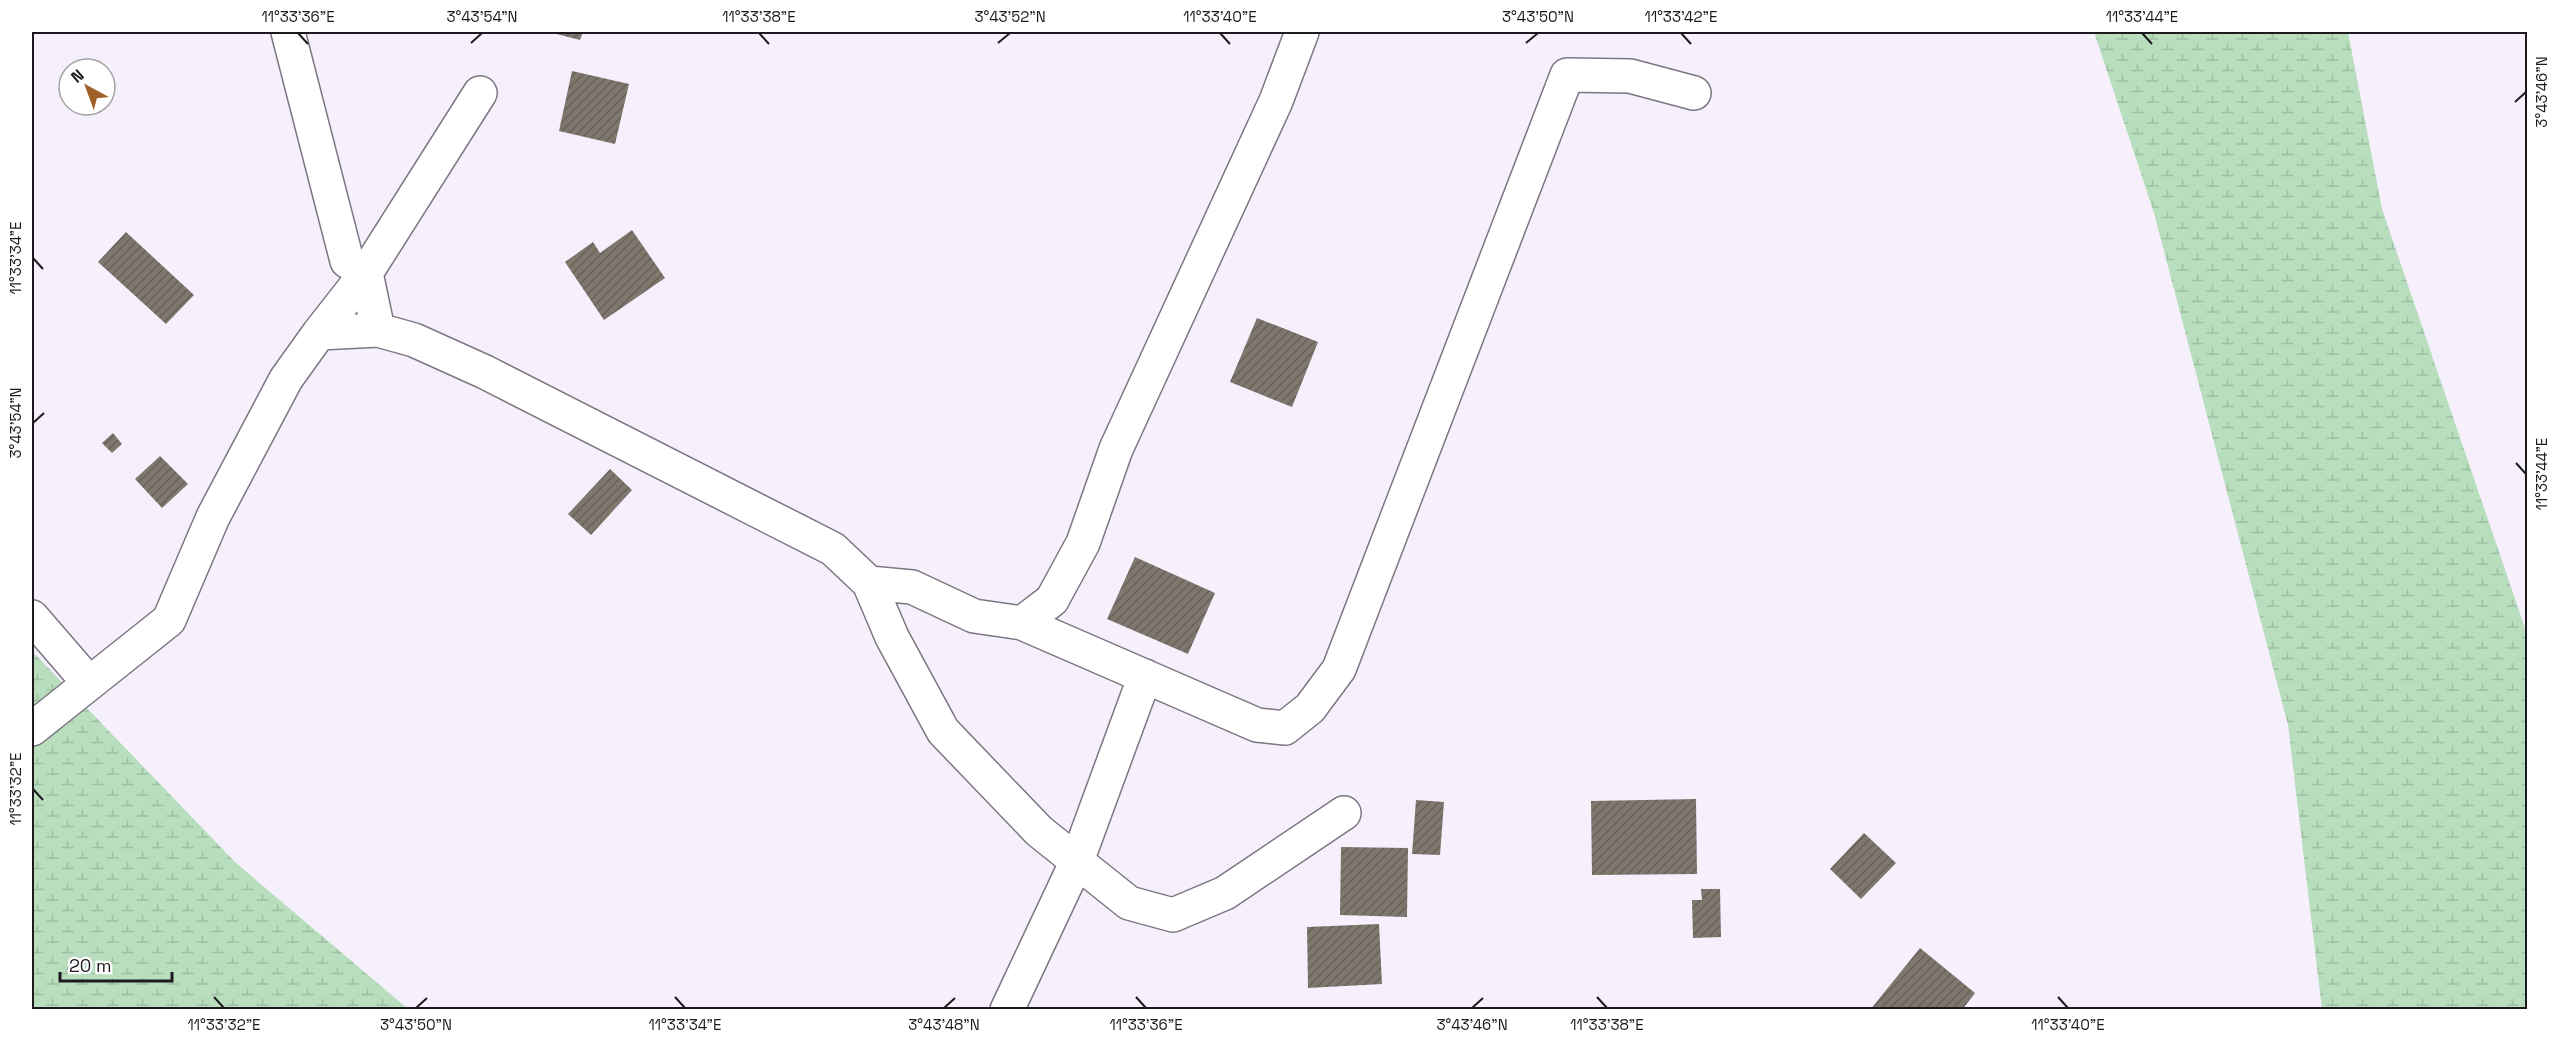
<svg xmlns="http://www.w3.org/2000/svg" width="2559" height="1041" font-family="'Space Grotesk',sans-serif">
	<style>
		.wetland { fill: url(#wetland-marsh) }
		.building { fill: url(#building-hatch) }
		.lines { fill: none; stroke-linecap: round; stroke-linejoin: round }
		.street-casing { stroke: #7b7681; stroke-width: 36 }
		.street { stroke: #fff; stroke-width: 33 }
		.ticks { fill: none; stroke: #1c1a1f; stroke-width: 2 }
		.neatline { fill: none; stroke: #1c1a1f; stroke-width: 2 }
		.ticks-label { font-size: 15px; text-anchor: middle; fill: #1c1a1f }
	</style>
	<defs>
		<pattern id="wetland-marsh" width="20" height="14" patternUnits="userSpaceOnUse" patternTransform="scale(1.5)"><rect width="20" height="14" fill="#b8debd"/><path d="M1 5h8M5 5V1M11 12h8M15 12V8" fill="none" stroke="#9ebea2"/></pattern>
		<pattern id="building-hatch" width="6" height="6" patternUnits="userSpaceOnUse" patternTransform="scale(1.5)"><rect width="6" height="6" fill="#7f776d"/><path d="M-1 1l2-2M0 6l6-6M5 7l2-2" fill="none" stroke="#676159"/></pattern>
	</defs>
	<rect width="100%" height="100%" fill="#f6f0fd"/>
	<!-- wetland -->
	<path class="wetland" d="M 2094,32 L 2348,32 L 2382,209 L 2527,634 L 2527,1009 L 2322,1009 L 2288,725 L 2154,213 Z
		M 32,651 L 236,863 L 408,1009 L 32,1009 Z"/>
	<!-- building -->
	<path class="building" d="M 549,32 L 583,32 L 580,40 Z
		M 572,71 L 629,84 L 615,144 L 559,131 Z
		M 632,230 L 665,278 L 604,320 L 565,262 L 593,242 L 600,253 Z
		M 126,232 L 194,295 L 166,324 L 98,262 Z
		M 1257,318 L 1318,342 L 1292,407 L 1230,382 Z
		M 113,433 L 122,444 L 112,453 L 102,443 Z
		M 160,456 L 188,484 L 162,508 L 135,479 Z
		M 610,469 L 632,490 L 591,535 L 568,514 Z
		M 1135,557 L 1215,593 L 1188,654 L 1107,619 Z
		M 1696,799 L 1697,874 L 1592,875 L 1591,801 Z
		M 1416,800 L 1444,802 L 1440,855 L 1412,854 Z
		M 1864,833 L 1896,863 L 1861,899 L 1830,869 Z
		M 1341,847 L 1408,848 L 1407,917 L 1340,915 Z
		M 1701,889 L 1720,889 L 1721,937 L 1693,938 L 1692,900 L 1702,900 Z
		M 1379,924 L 1382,984 L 1308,988 L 1307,927 Z
		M 1920,948 L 1975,993 L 1962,1010 L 1870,1010 Z"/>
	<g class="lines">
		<defs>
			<path id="street" d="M 288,32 L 347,261 L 366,273 L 319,333
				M 378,330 L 366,273 L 480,93
				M 869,583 L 912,587 L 974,616 L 1022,623 L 1052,600 L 1083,543 L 1116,449 L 1276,101 L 1302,32
				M 32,617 L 89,683
				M 1022,623 L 1257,725 L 1285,728 L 1310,708 L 1339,669 L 1567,75 L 1630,76 L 1694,93
				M 32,729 L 169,620 L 213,517 L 286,379 L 319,333 L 378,330 L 414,340 L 485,372 L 833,549 L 869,583 L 892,637 L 943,731 L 1039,831 L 1129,903 L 1173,915 L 1225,893 L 1344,813
				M 1007,1010 L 1077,861 L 1145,676"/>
		</defs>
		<!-- street casing -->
		<use href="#street" class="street-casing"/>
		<!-- street -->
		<use href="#street" class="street"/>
	</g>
	<!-- ticks -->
	<path class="ticks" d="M 298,33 L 308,44M 759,33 L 769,44M 1220,33 L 1230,44M 1681,33 L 1691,44M 2142,33 L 2152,44M 471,43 L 482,33M 998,43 L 1010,33M 1526,43 L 1538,33M 2515,102 L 2526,92M 33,258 L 43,269M 33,423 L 44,413M 2516,463 L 2526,474M 33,789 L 43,800M 214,997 L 224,1008M 675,997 L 685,1008M 1136,997 L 1146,1008M 1597,997 L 1607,1008M 2058,997 L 2068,1008M 416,1008 L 427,998M 944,1008 L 955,998M 1472,1008 L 1483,998"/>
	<!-- border -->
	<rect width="2559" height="1041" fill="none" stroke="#ffffff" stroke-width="66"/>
	<!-- north arrow -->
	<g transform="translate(87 87) rotate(319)"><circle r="28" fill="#ffffff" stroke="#a4a3a5" stroke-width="1.5"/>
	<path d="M0-4.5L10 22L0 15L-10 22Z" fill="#9f6127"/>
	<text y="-9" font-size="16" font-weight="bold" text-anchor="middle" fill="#1c1a1f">N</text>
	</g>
	<!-- scale -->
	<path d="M60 972v9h112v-9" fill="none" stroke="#1c1a1f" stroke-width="3"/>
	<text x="69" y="972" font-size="18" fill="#1c1a1f" stroke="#ffffff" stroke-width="4.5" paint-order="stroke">20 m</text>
	<rect x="33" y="33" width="2493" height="975" class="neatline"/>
	<g class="ticks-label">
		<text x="298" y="22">11°33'36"E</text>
		<text x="482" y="22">3°43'54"N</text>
		<text x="759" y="22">11°33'38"E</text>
		<text x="1010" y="22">3°43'52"N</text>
		<text x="1220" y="22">11°33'40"E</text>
		<text x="1538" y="22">3°43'50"N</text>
		<text x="1681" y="22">11°33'42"E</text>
		<text x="2142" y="22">11°33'44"E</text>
		<text transform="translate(2542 92) rotate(-90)" y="5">3°43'46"N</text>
		<text transform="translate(16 258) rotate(-90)" y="5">11°33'34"E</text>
		<text transform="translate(16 423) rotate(-90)" y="5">3°43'54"N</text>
		<text transform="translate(2542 474) rotate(-90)" y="5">11°33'44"E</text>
		<text transform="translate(16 789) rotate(-90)" y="5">11°33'32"E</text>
		<text x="224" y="1030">11°33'32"E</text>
		<text x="416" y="1030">3°43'50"N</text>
		<text x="685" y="1030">11°33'34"E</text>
		<text x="944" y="1030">3°43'48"N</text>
		<text x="1146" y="1030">11°33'36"E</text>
		<text x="1472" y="1030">3°43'46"N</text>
		<text x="1607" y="1030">11°33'38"E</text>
		<text x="2068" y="1030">11°33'40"E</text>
	</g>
</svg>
